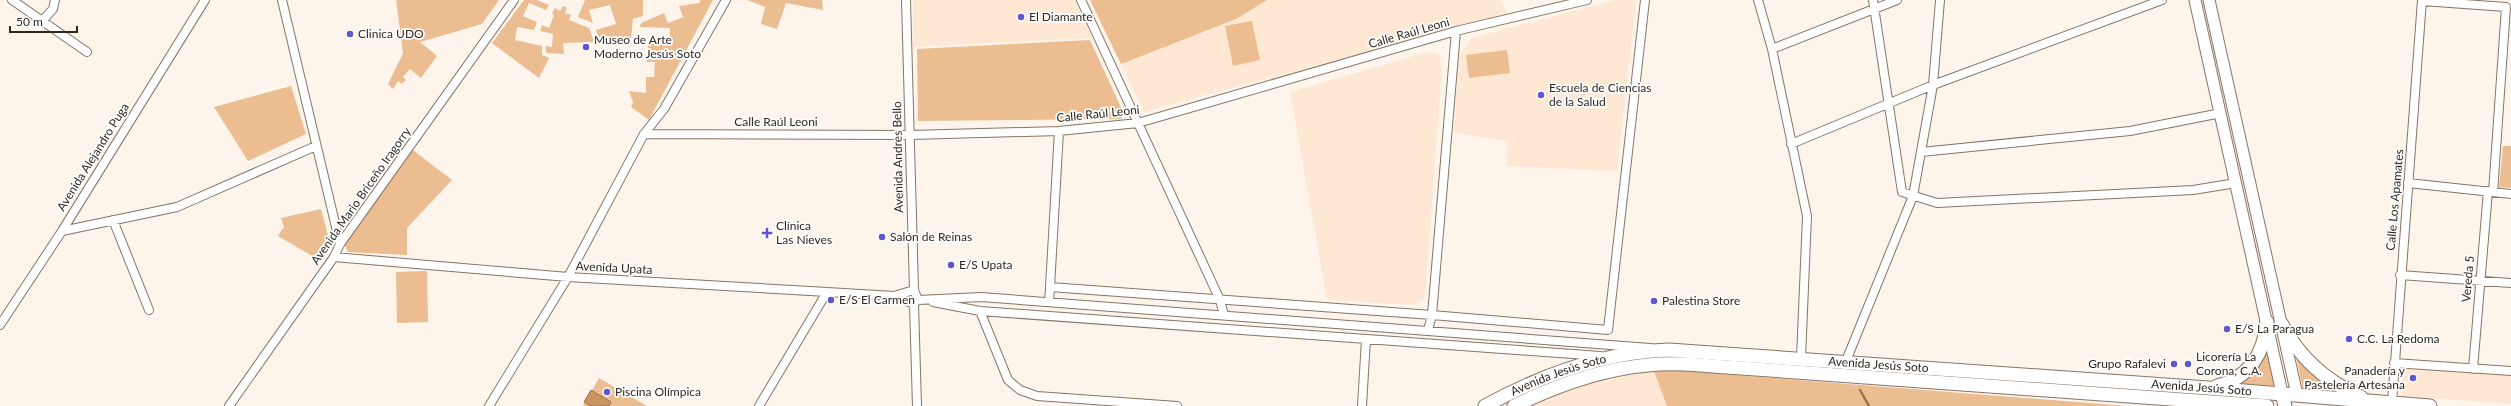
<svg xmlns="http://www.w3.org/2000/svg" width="2511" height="406" font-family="Lato,sans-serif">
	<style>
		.built { fill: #fee8d4 }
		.green { fill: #ebbd91 }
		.water { fill: #ca9460; stroke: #9c734d }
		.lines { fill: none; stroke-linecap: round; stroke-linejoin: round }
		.stream { stroke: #9c734d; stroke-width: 2.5 }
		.street-casing { stroke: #877564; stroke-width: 10 }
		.secondary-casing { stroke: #877564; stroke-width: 13 }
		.primary-casing { stroke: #877564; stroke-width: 15 }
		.street { stroke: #fff; stroke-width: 8 }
		.secondary { stroke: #fff; stroke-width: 11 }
		.primary { stroke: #fff; stroke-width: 13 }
		.poi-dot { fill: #6055cd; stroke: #fff; stroke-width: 1.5 }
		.labels { text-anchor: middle; stroke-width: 3.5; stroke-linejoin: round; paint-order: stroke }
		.poi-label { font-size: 12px; fill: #2f2720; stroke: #fff; text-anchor: start }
		.street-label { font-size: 12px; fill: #2f2720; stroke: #fff }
	</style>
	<rect width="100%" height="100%" fill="#fdf4ec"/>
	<!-- built -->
	<path class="built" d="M 913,0 L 1075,0 L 1093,38 L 913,47 Z
		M 1090,0 L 1500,0 L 1507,13 L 1144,112 Z
		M 1615,0 L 1636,0 L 1617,171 L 1506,166 L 1507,141 L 1454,133 L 1459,56 L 1472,38 Z
		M 1428,52 L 1439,54 L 1442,67 L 1425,298 L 1415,305 L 1327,300 L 1290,92 Z
		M 2402,366 L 2511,374 L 2511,404 L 2401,396 Z
		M 1654,371 L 1684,371 L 2126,406 L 1530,406 L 1581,386 Z"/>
	<!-- green -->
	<path class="green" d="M 396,0 L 499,0 L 482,24 L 420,42 L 437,56 L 421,78 L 410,69 L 403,77 L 406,80 L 402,84 L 398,81 L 393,89 L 388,84 L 403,53 Z
		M 524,0 L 537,0 L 549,5 L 546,10 L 529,3 L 523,16 L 537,22 L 534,30 L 517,27 L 515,40 L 542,46 L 542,55 L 549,58 L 539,78 L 492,43 Z
		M 585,0 L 643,0 L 643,16 L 633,19 L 631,38 L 599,40 L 596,30 L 616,24 L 610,5 L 589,10 L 593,23 L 578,17 Z
		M 700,0 L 713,0 L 649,120 L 631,107 L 633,102 L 629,91 L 646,93 L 646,77 L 654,77 L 655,62 L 647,62 L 648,42 L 670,43 L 670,28 L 640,27 L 641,23 L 664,13 L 668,23 L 683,17 L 679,6 L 700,3 Z
		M 747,0 L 822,0 L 823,10 L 786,3 L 777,29 L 761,24 L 765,7 Z
		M 1090,0 L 1267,0 L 1236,19 L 1121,64 Z
		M 563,6 L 567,8 L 565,13 L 571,15 L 569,20 L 589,28 L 594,42 L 563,43 L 564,54 L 546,53 L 546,46 L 552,47 L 553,34 L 540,31 L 542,25 L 549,28 L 554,15 L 552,13 L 555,8 L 560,11 Z
		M 1252,21 L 1260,60 L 1233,66 L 1225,26 Z
		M 1090,40 L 1124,114 L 1121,119 L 918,121 L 917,49 Z
		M 1507,50 L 1510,73 L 1469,78 L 1466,55 Z
		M 291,86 L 306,134 L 248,161 L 214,107 Z
		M 2503,146 L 2511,146 L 2511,188 L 2499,187 Z
		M 409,147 L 452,180 L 407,228 L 407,255 L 348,252 L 343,242 Z
		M 321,209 L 329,239 L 314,257 L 278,236 L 284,227 L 281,218 Z
		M 427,271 L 428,322 L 397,323 L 396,272 Z
		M 2266,345 L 2275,386 L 2236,384 Z
		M 2296,356 L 2342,393 L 2303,390 Z
		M 1654,371 L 1684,371 L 2126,406 L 1667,406 Z
		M 599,378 L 647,406 L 583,406 Z"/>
	<!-- water -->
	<path class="water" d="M 591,390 L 611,402 L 609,406 L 591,406 L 584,402 Z"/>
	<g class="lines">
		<!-- stream -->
		<path class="stream" d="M 1860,390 L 1869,406"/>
		<defs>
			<path id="street" d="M 12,0 L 87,52
				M 282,0 L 340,244
				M 906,0 L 914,290 L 918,300 L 914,304 L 917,406
				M 1081,0 L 1220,300 L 1224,315
				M 1758,0 L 1772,49 L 1807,216 L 1801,358
				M 1873,0 L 1902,192 L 1937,203 L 2193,190 L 2236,183
				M 2422,1 L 2506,7 L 2493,192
				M 43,20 L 53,9 L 55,0
				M 1772,49 L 1897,0
				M 644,134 L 910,135 L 1059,131 L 1138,123 L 1456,31 L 1587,0
				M 1791,144 L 1933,85 L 2162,0
				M 1921,152 L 2130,131 L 2221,113
				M 2408,183 L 2511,194
				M 113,220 L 149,310
				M 62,231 L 177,207 L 316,146
				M 334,257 L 568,277 L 827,292 L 894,296 L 914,290
				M 2400,275 L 2511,283
				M 1050,287 L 1059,131
				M 894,296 L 914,304
				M 918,300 L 981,297 L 1650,348
				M 933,302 L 980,311 L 1600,356
				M 1049,302 L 1050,287 L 1432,315 L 1608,330 L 1645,0
				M 980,311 L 1008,380 L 1020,390 L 1037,396 L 1177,406
				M 0,325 L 62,231 L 205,0
				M 1428,330 L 1432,315 L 1456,31
				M 1846,361 L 1913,196 L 1933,85 L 1940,0
				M 2394,363 L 2511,371
				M 2473,369 L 2488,191
				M 2392,403 L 2422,0
				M 229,406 L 334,257 L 340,244 L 514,0
				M 489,406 L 568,277 L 644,134 L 664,109 L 726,0
				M 759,406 L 827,292
				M 1362,406 L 1366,339"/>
			<path id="secondary" d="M 2195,0 L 2282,393
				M 2209,0 L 2297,395"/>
			<g id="primary">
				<path d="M 2281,323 C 2300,358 2325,381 2361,397"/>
				<path d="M 2217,386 C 2249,378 2264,354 2267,322"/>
				<path d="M 2282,393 L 2285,406"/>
				<path id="s1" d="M 1485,406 C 1540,376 1605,352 1669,350 L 2208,388 L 2430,406"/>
				<path d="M 1514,406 C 1555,386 1602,369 1648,365 C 1674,362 1701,365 1727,367 L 2267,406"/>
			</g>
		</defs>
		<!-- street casing -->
		<use href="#street" class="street-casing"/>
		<!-- secondary casing -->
		<use href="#secondary" class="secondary-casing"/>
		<!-- primary casing -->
		<use href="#primary" class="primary-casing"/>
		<!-- street -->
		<use href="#street" class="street"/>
		<!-- secondary -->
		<use href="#secondary" class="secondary"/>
		<!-- primary -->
		<use href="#primary" class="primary"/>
	</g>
	<!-- markers -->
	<g class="poi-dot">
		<circle cx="1021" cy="17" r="4"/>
		<circle cx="350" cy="34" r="4"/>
		<circle cx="586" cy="47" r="4"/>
		<circle cx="1541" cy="95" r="4"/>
		<path d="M765 227h4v4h4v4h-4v4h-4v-4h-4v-4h4z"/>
		<circle cx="882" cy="237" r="4"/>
		<circle cx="951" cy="265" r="4"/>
		<circle cx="831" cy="300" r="4"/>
		<circle cx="1654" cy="301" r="4"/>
		<circle cx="2227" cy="329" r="4"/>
		<circle cx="2349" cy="339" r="4"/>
		<circle cx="2174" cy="364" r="4"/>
		<circle cx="2188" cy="364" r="4"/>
		<circle cx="2413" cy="378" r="4"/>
		<circle cx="607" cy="392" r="4"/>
	</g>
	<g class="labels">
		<!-- poi labels -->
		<g class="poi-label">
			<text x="1029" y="21">El Diamante</text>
			<text x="358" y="38">Clinica UDO</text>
			<text x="594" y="44">Museo de Arte<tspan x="594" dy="14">Moderno Jesús Soto</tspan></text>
			<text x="1549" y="92">Escuela de Ciencias<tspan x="1549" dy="14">de la Salud</tspan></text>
			<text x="776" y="230">Clínica<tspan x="776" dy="14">Las Nieves</tspan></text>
			<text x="890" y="241">Salón de Reinas</text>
			<text x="959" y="269">E/S Upata</text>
			<text x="839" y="304">E/S El Carmen</text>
			<text x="1662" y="305">Palestina Store</text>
			<text x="2235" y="333">E/S La Paragua</text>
			<text x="2357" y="343">C.C. La Redoma</text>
			<text x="2196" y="361">Licorería La<tspan x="2196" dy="14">Corona, C.A.</tspan></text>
			<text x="2166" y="368" text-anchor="end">Grupo Rafalevi</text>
			<text x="2405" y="375" text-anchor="end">Panadería y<tspan x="2405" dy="14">Pastelería Artesana</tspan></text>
			<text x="615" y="396">Piscina Olímpica</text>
		</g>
		<!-- street labels -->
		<g class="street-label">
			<text transform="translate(1409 33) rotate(-16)" y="4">Calle Raúl Leoni</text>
			<text transform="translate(1098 114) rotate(-6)" y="4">Calle Raúl Leoni</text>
			<text x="776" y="126">Calle Raúl Leoni</text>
			<text transform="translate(93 157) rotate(-58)" y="4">Avenida Alejandro Puga</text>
			<text transform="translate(898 157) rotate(-91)" y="4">Avenida Andres Bello</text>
			<text transform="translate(361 196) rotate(-55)" y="4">Avenida Mario Briceño Iragorry</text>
			<text transform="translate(2395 200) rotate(-85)" y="4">Calle Los Apamates</text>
			<text transform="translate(614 268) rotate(3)" y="4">Avenida Upata</text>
			<text transform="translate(2468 279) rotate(-85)" y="4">Vereda 5</text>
			<text dy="4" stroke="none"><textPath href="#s1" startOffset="404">Avenida Jesús Soto</textPath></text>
			<text dy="4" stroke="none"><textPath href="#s1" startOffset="80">Avenida Jesús Soto</textPath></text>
			<text dy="4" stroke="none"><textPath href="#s1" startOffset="728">Avenida Jesús Soto</textPath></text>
		</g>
	</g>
	<!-- scale -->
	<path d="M10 26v6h67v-6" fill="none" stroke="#2f2720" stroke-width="2"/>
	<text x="16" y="26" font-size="12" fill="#2f2720" stroke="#ffffff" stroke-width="3" paint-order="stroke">50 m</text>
</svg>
